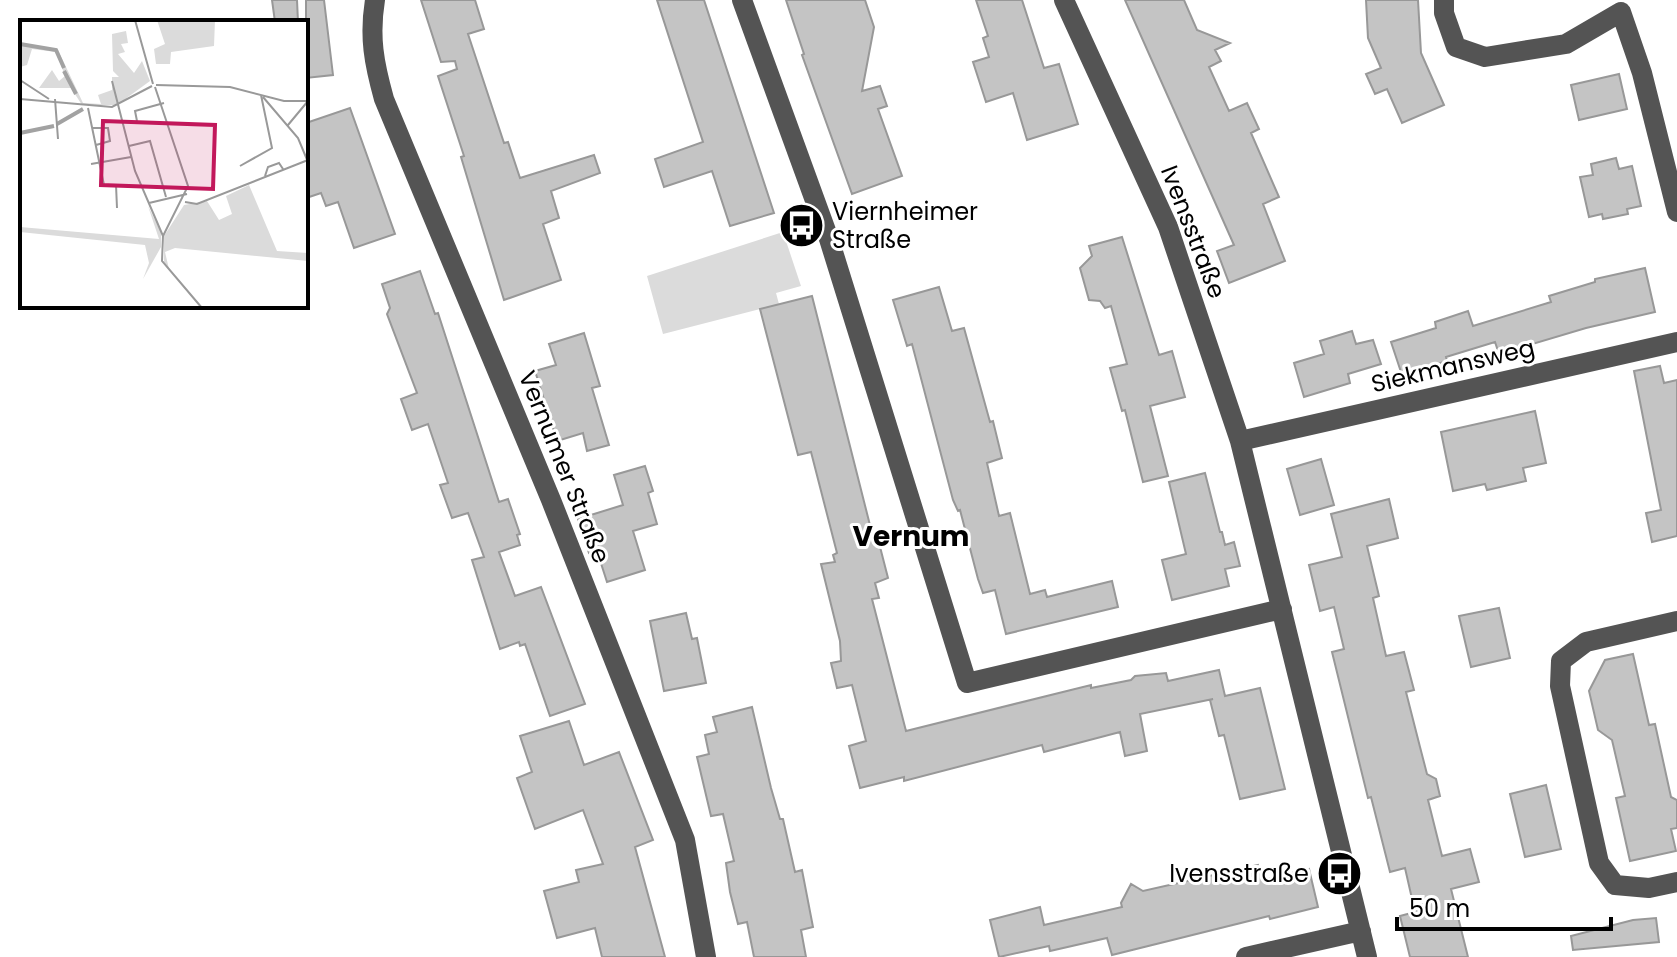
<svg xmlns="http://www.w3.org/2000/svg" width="1677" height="957" font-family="Poppins,sans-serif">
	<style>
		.green { fill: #dbdbdb }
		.building { fill: #c4c4c4; stroke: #989898; stroke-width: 2 }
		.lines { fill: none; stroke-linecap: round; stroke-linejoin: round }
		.minor { stroke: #545454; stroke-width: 20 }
		.labels { text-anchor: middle; stroke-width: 6; stroke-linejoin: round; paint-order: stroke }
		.poi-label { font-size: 24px; fill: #000; stroke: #fff; text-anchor: start }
		.street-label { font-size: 24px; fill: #000; stroke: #fff }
		.quarter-label { font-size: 28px; font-weight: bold; fill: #000; stroke: #fff }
		.inset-river { fill: none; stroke: #a2a2a2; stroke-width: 4 }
		.inset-road { fill: none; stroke: #999; stroke-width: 2 }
		.view { fill: #c2185b; fill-opacity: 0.15; stroke: #c2185b; stroke-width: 4 }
		.inset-edge { fill: none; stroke: #000; stroke-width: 4 }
	</style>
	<rect width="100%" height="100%" fill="#fff"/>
	<!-- green -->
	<path class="green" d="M 783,232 L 801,286 L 776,293 L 779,304 L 663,334 L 647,276 Z"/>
	<!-- building -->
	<path class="building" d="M 272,0 L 297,0 L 298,22 L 275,22 Z
		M 306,0 L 324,0 L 333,75 L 306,78 Z
		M 421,0 L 475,0 L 484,29 L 468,34 L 504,143 L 508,142 L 520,178 L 594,155 L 600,173 L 551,191 L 559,218 L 543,224 L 561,280 L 504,300 L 461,157 L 464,156 L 438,76 L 457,69 L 455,61 L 441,62 Z
		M 657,0 L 704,0 L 774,213 L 730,226 L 712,171 L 664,187 L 655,159 L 703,142 Z
		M 786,0 L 865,0 L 874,27 L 862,91 L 880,86 L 887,106 L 878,109 L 902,176 L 852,194 L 802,55 L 804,54 Z
		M 976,0 L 1022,0 L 1044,68 L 1059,64 L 1078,124 L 1027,140 L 1013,93 L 986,102 L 973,62 L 989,57 L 983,38 L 988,36 Z
		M 1125,0 L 1184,0 L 1197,30 L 1230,43 L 1215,50 L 1221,61 L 1209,67 L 1229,111 L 1247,103 L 1259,129 L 1251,133 L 1279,197 L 1263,204 L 1285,261 L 1229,283 L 1217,251 L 1234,245 Z
		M 1366,0 L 1418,0 L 1421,53 L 1444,105 L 1402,123 L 1387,89 L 1375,94 L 1366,74 L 1381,68 L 1368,38 Z
		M 1619,74 L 1627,109 L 1579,120 L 1571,85 Z
		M 350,108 L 395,234 L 354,248 L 338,202 L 326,206 L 321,193 L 306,198 L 306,123 Z
		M 1616,158 L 1619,169 L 1632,166 L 1641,206 L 1627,209 L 1628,214 L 1603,219 L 1602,214 L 1589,217 L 1580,177 L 1593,175 L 1591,164 Z
		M 1122,237 L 1159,355 L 1172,351 L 1185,397 L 1150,406 L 1168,476 L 1143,482 L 1125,410 L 1122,411 L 1110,368 L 1127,364 L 1111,306 L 1105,308 L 1100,301 L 1089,300 L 1080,268 L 1092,256 L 1089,246 Z
		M 1645,268 L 1655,312 L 1586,328 L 1499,354 L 1495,342 L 1446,357 L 1447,361 L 1402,375 L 1391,342 L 1436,328 L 1435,322 L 1468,311 L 1473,326 L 1551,302 L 1549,296 L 1595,282 L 1595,279 Z
		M 420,271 L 435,314 L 438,313 L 499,502 L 508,499 L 520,534 L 517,535 L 520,545 L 499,552 L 515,596 L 541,587 L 585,704 L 550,716 L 525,644 L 520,646 L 519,642 L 500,649 L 472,560 L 484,557 L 468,513 L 452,518 L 440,485 L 448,483 L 428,424 L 412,430 L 401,399 L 417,393 L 387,314 L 390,308 L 382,284 Z
		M 939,287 L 952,331 L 964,328 L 990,422 L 993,421 L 1002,458 L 987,463 L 999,516 L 1010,513 L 1030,594 L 1045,590 L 1047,597 L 1112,581 L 1118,607 L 1006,634 L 995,590 L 983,593 L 978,579 L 960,510 L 958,511 L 953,500 L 912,344 L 907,346 L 893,300 Z
		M 812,296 L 875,545 L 879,543 L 888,578 L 875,583 L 879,598 L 872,599 L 906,731 L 1091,685 L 1091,688 L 1131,680 L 1135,676 L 1166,673 L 1168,681 L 1219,670 L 1225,696 L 1260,688 L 1285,789 L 1240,799 L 1224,735 L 1219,736 L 1210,700 L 1213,699 L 1140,714 L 1147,751 L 1125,756 L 1120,732 L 1044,752 L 1042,745 L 904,781 L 904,777 L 860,788 L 849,746 L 866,741 L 852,685 L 837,688 L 831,663 L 841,661 L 840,641 L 821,564 L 835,562 L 833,555 L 837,553 L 811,452 L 798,455 L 760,309 Z
		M 1352,331 L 1356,344 L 1373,340 L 1381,364 L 1348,374 L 1350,383 L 1304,397 L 1294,363 L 1324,354 L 1320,341 Z
		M 584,333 L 600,386 L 592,388 L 609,445 L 587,451 L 583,433 L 557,441 L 535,371 L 556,365 L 549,344 Z
		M 1660,366 L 1664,383 L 1677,380 L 1677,536 L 1652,542 L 1646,513 L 1661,510 L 1634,371 Z
		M 1535,411 L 1546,463 L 1523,468 L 1526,481 L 1487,490 L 1485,484 L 1453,491 L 1441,432 Z
		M 1321,459 L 1334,505 L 1300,515 L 1287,469 Z
		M 645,466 L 653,491 L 648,493 L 657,524 L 633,531 L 645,570 L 607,582 L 597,551 L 589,553 L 578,519 L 623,505 L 614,475 Z
		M 1205,473 L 1220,532 L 1222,532 L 1225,545 L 1234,542 L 1240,566 L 1225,569 L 1229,586 L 1172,600 L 1162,560 L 1186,554 L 1169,482 Z
		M 1389,499 L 1398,538 L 1367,546 L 1379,596 L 1373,598 L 1386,656 L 1404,652 L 1414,690 L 1406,692 L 1420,747 L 1427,774 L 1436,779 L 1440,796 L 1428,800 L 1442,856 L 1470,849 L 1479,882 L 1451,889 L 1468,957 L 1410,957 L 1400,916 L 1415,912 L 1405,868 L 1390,872 L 1371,797 L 1368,798 L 1332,652 L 1344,649 L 1334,607 L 1320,611 L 1309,565 L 1342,557 L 1331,514 Z
		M 1499,608 L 1510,658 L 1471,667 L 1459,616 Z
		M 686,613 L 692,639 L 697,638 L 706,683 L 664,691 L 650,621 Z
		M 1633,654 L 1649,725 L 1655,724 L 1671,797 L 1677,800 L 1677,828 L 1671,829 L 1676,851 L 1630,861 L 1616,798 L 1625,796 L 1612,740 L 1598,730 L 1589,691 L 1605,660 Z
		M 752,707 L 771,788 L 780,819 L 783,819 L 795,872 L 802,870 L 813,927 L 801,930 L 806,957 L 754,957 L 747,922 L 738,924 L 730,892 L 726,863 L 734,861 L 723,814 L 711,816 L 697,757 L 709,754 L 705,735 L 717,732 L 713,717 Z
		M 569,721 L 584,765 L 619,752 L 653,840 L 635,847 L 665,957 L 602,957 L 595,928 L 557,938 L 544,891 L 579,882 L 576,870 L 603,864 L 583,810 L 535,829 L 517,778 L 532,772 L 520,736 Z
		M 1546,785 L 1561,849 L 1525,857 L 1510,794 Z
		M 1258,865 L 1262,880 L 1309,869 L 1318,907 L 1270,919 L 1269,916 L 1112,955 L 1107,938 L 1050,951 L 1049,946 L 999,957 L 990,920 L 1040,907 L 1044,925 L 1122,907 L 1121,903 L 1131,884 L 1143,891 Z
		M 1656,918 L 1659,942 L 1573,950 L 1571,936 L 1633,920 Z"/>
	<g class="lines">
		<!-- minor -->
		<path class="minor" d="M 375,0 C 369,37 374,63 384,99 L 551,500 L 685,840 L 706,957
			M 742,0 L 829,239 L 967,683 L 1282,609
			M 1064,0 L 1168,227 L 1240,441 L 1367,957
			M 1444,0 L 1444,13 L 1456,47 L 1485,57 L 1566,44 L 1621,12 L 1642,73 L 1677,212
			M 1240,441 L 1677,342
			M 1677,621 L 1586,642 L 1561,661 L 1560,686 L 1599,863 L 1615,885 L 1649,888 L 1677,882
			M 1246,957 L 1361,931"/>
	</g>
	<!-- icons -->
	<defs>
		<symbol id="bus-disc" viewBox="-11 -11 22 22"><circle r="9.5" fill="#000" stroke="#fff"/><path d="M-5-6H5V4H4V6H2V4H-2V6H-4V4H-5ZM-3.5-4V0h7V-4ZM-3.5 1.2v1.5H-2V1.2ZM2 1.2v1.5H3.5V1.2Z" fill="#fff"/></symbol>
	</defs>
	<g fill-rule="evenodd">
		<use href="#bus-disc" x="776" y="200" width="51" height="51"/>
		<use href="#bus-disc" x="1314" y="848" width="51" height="51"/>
	</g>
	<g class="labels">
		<!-- poi labels -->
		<g class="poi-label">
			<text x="832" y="220">Viernheimer<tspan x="832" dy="28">Straße</tspan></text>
			<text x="1309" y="882" text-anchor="end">Ivensstraße</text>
		</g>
		<!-- street labels -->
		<g class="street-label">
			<text transform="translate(1193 232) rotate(69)" y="8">Ivensstraße</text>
			<text transform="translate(1453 366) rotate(-13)" y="8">Siekmansweg</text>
			<text transform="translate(564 467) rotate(68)" y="8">Vernumer Straße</text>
		</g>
		<!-- quarter labels -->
		<g class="quarter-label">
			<text x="911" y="546">Vernum</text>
		</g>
	</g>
	<!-- overview -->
	<g transform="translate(20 20)">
		<rect width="288" height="288" fill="#fff"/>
		<path d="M 137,0 L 195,0 L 194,26 L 151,32 L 150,44 L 136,44 L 134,29 L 145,24 ZM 106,11 L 108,23 L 101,24 L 105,32 L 98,34 L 114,53 L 122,41 L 130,61 L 97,85 L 62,85 L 51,68 L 19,68 L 32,50 L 39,61 L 45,56 L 36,32 L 12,29 L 7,45 L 0,47 L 0,23 L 38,30 L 63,83 L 81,84 L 78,75 L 92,70 L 92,57 L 99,57 L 93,51 L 92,14 ZM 229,165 L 257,231 L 288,233 L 288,241 L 155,228 L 145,232 L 149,249 L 144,242 L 144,216 L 164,185 L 187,181 L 199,200 L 212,194 L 206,176 ZM 128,186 L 141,212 L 141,227 L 123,259 L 129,243 L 125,225 L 0,212 L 0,207 L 139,219 Z" fill="#dbdbdb"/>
		<path class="inset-river" d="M 0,24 L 36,30 L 44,48M 44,51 L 56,74M 37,104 L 63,89M 0,113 L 34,106"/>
		<path class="inset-road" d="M 115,0 L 133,64M 0,60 L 29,79M 92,61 L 115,151 L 143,216M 136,65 L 210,67 L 264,81 L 288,81M 135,67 L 168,166 L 143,216 L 142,241 L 182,288M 243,77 L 278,118 L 288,142M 0,79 L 92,87 L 132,66M 35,79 L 38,119M 68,88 L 84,165 L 96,165 L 97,188M 117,101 L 115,91 L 144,83M 268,105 L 288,81M 73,108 L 88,108 L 90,121 L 76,125M 109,126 L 130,121 L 146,177M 71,144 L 111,137M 220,146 L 252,128 L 241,75M 245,156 L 248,147 L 259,143 L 263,149M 165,182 L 177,184 L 288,140M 129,183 L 167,174"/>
		<path class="view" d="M 83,101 L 195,105 L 193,169 L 81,165 Z"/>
		<rect width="288" height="288" class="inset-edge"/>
	</g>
	<!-- scale -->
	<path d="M1397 917v12h214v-12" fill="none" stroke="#000000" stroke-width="4"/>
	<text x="1409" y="917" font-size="24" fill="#000000" stroke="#ffffff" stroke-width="6" paint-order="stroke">50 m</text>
</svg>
